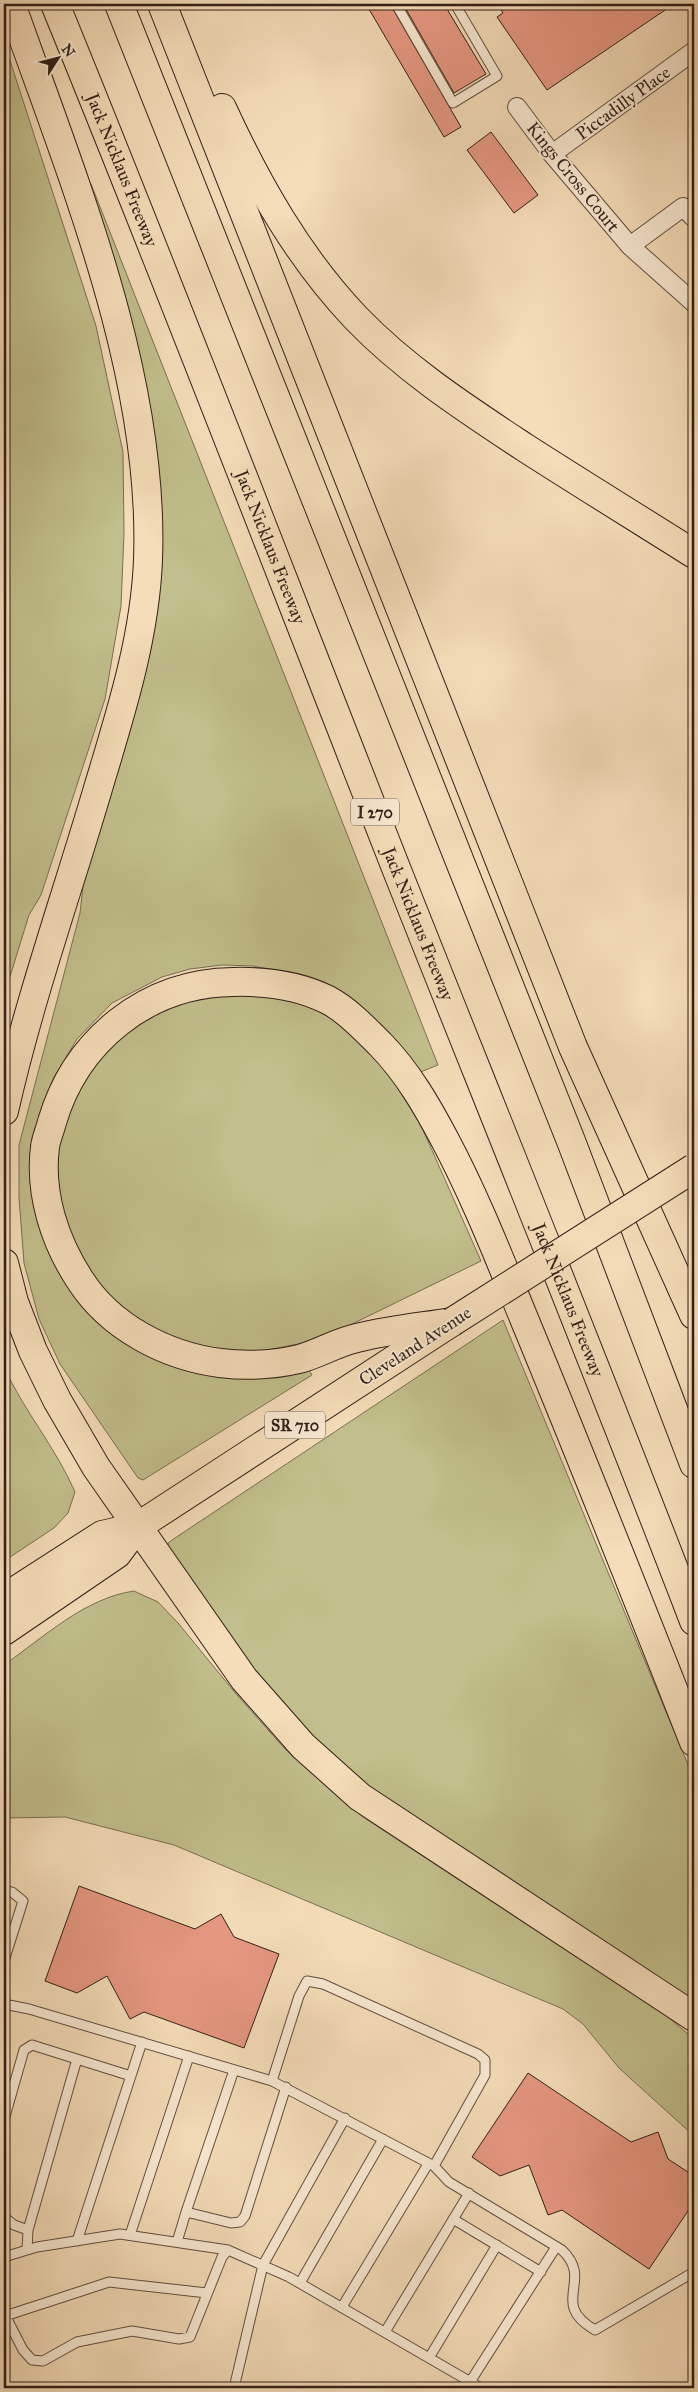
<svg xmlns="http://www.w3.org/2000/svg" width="698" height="2392" font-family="'IM FELL Great Primer',serif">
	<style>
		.green { fill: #c1bf8b; stroke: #796f51 }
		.building { fill: #e79881; stroke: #311f17 }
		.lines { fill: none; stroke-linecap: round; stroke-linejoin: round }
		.service-casing { stroke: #624e40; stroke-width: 11 }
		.minor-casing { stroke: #624e40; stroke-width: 20 }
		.primary-casing { stroke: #311f17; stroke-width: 30 }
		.motorway-casing { stroke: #311f17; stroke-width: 30 }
		.service { stroke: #f8e9d2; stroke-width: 9 }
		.minor { stroke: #f8e9d2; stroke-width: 18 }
		.primary { stroke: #f5ddb9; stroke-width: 28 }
		.motorway { stroke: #f5ddb9; stroke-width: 28 }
		.primary-bridge-casing { stroke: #311f17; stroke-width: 30; stroke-linecap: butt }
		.primary-bridge { stroke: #f5ddb9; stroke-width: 28 }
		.labels { text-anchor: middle; stroke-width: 4; stroke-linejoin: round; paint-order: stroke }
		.shield { fill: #f8e9d2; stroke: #6d5c4f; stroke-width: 1 }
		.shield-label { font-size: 16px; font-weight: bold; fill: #311f17 }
		.street-label { font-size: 18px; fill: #311f17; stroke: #f8e9d2 }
	</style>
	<rect width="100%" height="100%" fill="#f5ddb9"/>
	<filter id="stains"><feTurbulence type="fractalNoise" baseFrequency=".004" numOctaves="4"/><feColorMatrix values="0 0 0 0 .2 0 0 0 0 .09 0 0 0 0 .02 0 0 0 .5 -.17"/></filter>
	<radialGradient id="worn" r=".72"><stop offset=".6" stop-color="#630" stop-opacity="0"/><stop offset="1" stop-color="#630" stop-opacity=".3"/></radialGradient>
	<!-- green -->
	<path class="green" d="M 4,42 L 96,326 L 123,452 L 124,533 L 121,606 L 105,699 L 41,895 L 29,915 L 4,996 Z
		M 91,184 L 438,1065 L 413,1075 L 294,975 L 253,966 L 222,965 L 190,969 L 162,977 L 112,1003 L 77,1039 L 53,1079 L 39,1116 L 33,1158 L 35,1200 L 44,1239 L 63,1278 L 121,1333 L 307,1367 L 312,1375 L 143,1480 L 138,1478 L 60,1364 L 39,1319 L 24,1263 L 19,1198 L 19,1145 L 80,913 L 86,859 L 158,496 L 84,187 Z
		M 224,984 L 272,988 L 334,1017 L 371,1049 L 412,1105 L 481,1261 L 346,1327 L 303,1343 L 256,1352 L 214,1351 L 147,1329 L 89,1282 L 53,1203 L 55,1129 L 109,1029 Z
		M 503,1320 L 694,1779 L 694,2012 L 403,1819 L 309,1743 L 168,1554 L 168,1543 L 178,1536 Z
		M 4,1367 C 24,1411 56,1448 75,1492 L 68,1513 L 54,1528 L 4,1561 Z
		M 134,1591 L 158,1602 L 178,1623 L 237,1695 L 285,1749 L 363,1817 L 668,2017 L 694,2039 L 694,2136 L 619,2068 L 583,2024 L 563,2009 L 174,1845 L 65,1817 L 4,1818 L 4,1665 C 44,1637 85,1598 134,1591 Z"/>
	<!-- building -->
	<path class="building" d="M 366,4 L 390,4 L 461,127 L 444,137 Z
		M 403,4 L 444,4 L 486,74 L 454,93 Z
		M 497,4 L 674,4 L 547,90 L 497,17 L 503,13 Z
		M 491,132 L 538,195 L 514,213 L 467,150 Z
		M 79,1886 L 195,1929 L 221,1914 L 234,1937 L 279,1954 L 244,2048 L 144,2012 L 130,2019 L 107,1976 L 77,1993 L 45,1981 Z
		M 528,2073 L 631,2142 L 658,2132 L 668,2159 L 694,2176 L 694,2202 L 649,2269 L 562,2210 L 548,2215 L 529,2165 L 500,2176 L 472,2157 Z"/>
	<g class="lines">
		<defs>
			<path id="service" d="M 396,4 L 453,103 L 497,76 L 455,4
				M 4,1890 L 12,1892 L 23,1901 L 4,1961
				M 4,2004 L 29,2009 L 272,2081 L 299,1996 L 307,1981 L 323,1984 L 478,2054 L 485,2060 L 485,2075 L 434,2166 L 449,2182 L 562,2250 C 595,2281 548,2303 595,2330 L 694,2272
				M 272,2081 L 434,2166
				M 4,2120 L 24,2050 L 32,2045 L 131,2076
				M 186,2212 L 234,2070
				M 4,2217 L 14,2225 L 28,2230 L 27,2250
				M 453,2219 L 541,2272
				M 28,2230 L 77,2059
				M 130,2235 L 189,2056
				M 77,2241 L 142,2042
				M 177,2242 L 186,2212 L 231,2223 L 240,2222 L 245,2216 L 286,2087
				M 4,2257 L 37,2247 L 120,2234 L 228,2250
				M 300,2283 L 383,2139
				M 342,2307 L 428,2164
				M 4,2313 L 23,2350 L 32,2360 L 43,2361 L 77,2342 L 132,2331 L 179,2339 L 190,2337 L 222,2257 L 228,2250 L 289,2277 L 481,2388
				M 5,2316 L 109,2282 L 207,2293
				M 385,2332 L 469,2193
				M 429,2358 L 497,2245
				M 470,2382 L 556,2247
				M 234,2388 L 263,2265 L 345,2118"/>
			<path id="minor" d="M 517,107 L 552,154 L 630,246 L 694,303
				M 552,154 L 694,51
				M 630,246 L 683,207 L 694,218"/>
			<path id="primary" d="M 4,1598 L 102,1535 L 137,1527 L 452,1322
				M 4,1631 L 117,1554 L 137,1527"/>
			<g id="motorway">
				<path id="s1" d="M 55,4 C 173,292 284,584 398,873 C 497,1122 598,1371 694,1621"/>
				<path d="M 119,4 L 571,1141 L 694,1464"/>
				<path d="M 162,4 L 573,1047 L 694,1315"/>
				<path d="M 222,108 C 257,184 298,257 356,318 C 405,369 465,408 524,447 C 580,483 637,518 694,554"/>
				<path d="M 4,1111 C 29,1000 67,894 99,785 C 121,712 145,637 148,560 C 155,374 72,177 11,4"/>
				<path d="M 4,1263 L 14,1302 L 33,1351 L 57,1400 L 96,1467 L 244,1679 L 303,1746 L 360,1797 L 694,2017"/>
				<path d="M 452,1322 C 421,1327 388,1330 357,1338 C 337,1342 319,1354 299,1359 C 274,1365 245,1366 220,1363 C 166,1356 110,1327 80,1280 C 55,1242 39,1194 45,1147 C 46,1139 50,1130 52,1122 C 76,1040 147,983 233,982 C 266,981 298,985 328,1000 C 347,1010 366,1030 381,1045 C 408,1073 427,1106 445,1140 C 478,1202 503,1268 530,1333 C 586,1469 640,1605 694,1742"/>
			</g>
		</defs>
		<!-- service casing -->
		<use href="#service" class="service-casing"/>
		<!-- minor casing -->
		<use href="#minor" class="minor-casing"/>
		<!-- primary casing -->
		<use href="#primary" class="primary-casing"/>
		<!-- motorway casing -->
		<use href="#motorway" class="motorway-casing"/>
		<!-- service -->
		<use href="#service" class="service"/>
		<!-- minor -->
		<use href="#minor" class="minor"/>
		<!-- primary -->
		<use href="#primary" class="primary"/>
		<!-- motorway -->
		<use href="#motorway" class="motorway"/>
		<defs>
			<path id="primary-bridge" d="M 452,1322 L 694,1168"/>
		</defs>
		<!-- primary-bridge casing -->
		<use href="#primary-bridge" class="primary-bridge-casing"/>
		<!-- primary-bridge -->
		<use href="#primary-bridge" class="primary-bridge"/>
	</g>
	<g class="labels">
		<!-- shield labels -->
		<g class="shield">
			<rect x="351" y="798.5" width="48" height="27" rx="4"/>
			<rect x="265" y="1411.5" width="60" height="27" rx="4"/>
		</g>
		<g class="shield-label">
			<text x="375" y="818">I 270</text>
			<text x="295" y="1431">SR 710</text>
		</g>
		<!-- street labels -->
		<g class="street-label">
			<text transform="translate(623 103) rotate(-36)" y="6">Piccadilly Place</text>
			<text dy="6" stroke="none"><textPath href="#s1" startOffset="179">Jack Nicklaus Freeway</textPath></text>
			<text transform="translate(573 177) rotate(51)" y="6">Kings Cross Court</text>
			<text dy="6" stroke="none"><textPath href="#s1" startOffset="584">Jack Nicklaus Freeway</textPath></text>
			<text dy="6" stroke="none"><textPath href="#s1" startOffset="989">Jack Nicklaus Freeway</textPath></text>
			<text dy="6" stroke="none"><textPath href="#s1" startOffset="1394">Jack Nicklaus Freeway</textPath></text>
			<text transform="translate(415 1346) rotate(-33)" y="6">Cleveland Avenue</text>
		</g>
	</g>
	<!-- margin -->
	<rect width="698" height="2392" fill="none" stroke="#f5ddb9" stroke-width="20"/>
	<rect x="5" y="5" width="688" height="2382" fill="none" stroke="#311f17" stroke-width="2.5"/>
	<rect x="10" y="10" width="678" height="2372" fill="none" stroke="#311f17"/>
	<!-- north arrow -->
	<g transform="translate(58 58) rotate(54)" stroke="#f8e9d2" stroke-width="4" paint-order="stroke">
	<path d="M0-4L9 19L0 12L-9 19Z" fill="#311f17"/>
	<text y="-8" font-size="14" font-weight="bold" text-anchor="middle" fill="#311f17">N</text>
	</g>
	<rect width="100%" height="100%" filter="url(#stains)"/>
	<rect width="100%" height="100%" fill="url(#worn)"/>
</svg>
